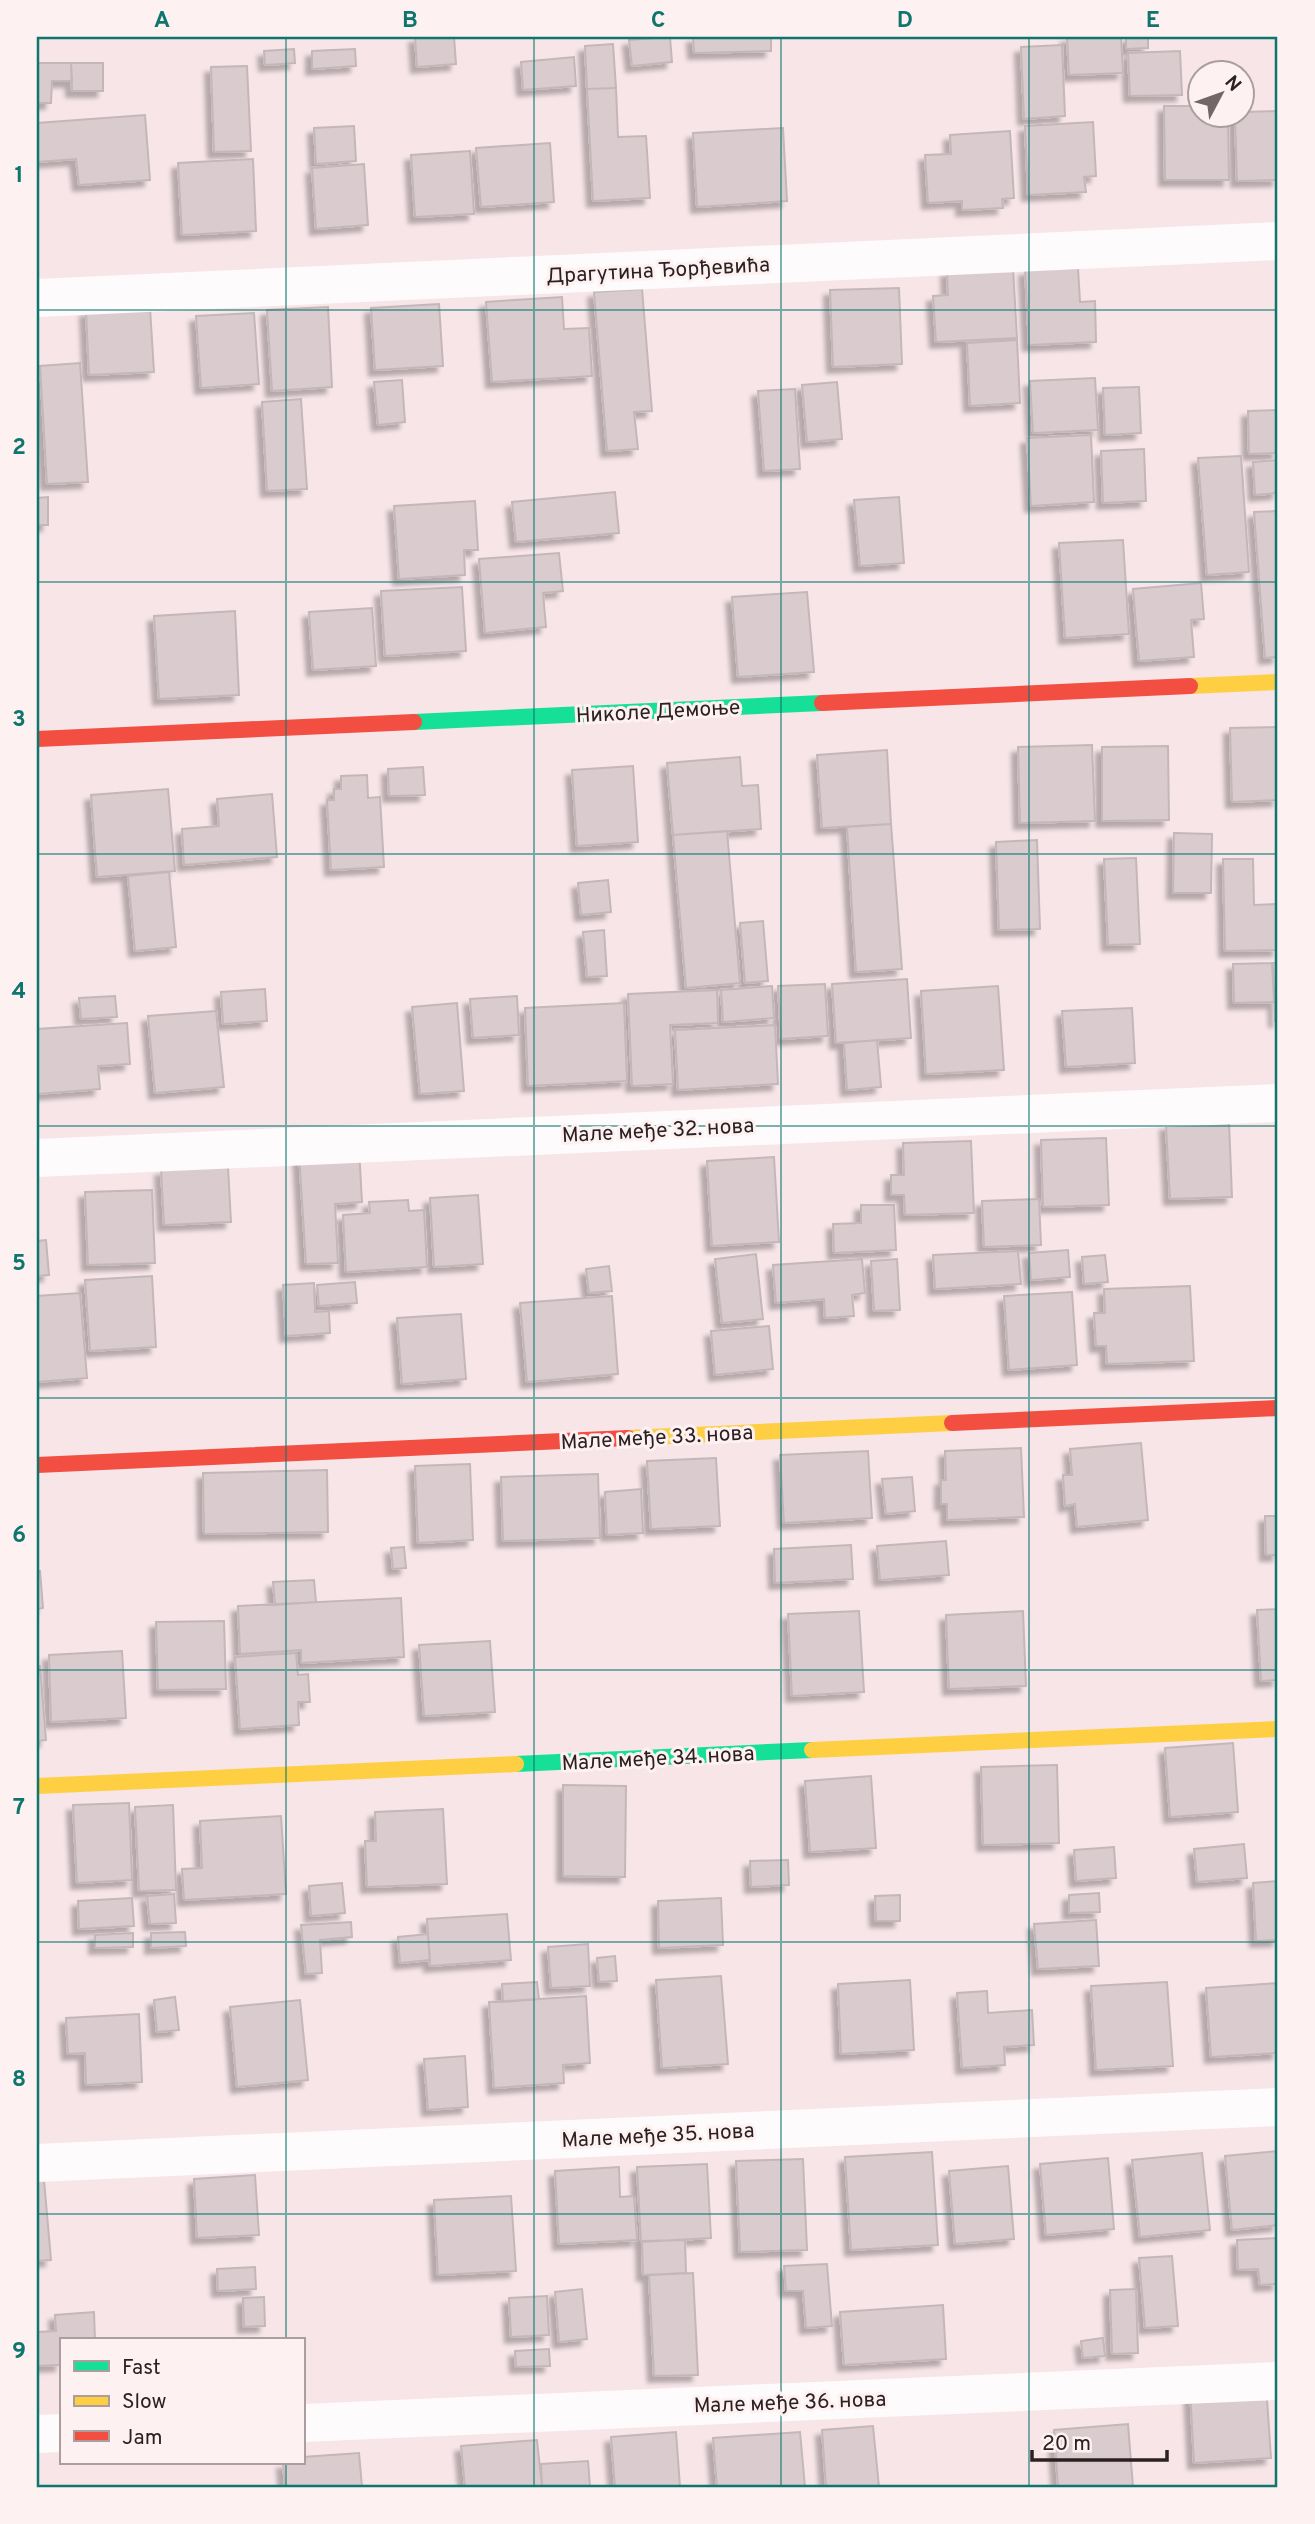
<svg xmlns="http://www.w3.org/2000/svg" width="1315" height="2524" font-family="Overpass,sans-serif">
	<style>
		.building { fill: #daccce; stroke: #c4b7b9; stroke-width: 2; filter: url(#shadow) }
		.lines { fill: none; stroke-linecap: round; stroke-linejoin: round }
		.street { stroke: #fefbfc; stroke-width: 38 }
		.fast { stroke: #16e098; stroke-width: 16 }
		.slow { stroke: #ffcf43; stroke-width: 16 }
		.jam { stroke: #f24e42; stroke-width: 16 }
		.grid { fill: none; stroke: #0f766e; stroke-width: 2; stroke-opacity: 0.55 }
		.labels { text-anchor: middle; stroke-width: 6; stroke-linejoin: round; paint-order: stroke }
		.street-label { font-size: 21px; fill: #2c2122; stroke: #fef1f2 }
		.neatline { fill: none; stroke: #0f766e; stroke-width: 2.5 }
		.grid-label { font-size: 23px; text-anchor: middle; font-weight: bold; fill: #0f766e }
	</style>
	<defs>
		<filter id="shadow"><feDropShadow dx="-6" dy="6" stdDeviation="2" flood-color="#0004"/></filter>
	</defs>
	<rect width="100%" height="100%" fill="#f7e5e8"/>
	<!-- building -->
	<path class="building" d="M 415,37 L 454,37 L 456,64 L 417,67 Z
		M 670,37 L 672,62 L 632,66 L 629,40 Z
		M 693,37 L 771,37 L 771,51 L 694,53 Z
		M 1067,37 L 1121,37 L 1123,73 L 1069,75 Z
		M 1126,37 L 1148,37 L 1148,48 L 1126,49 Z
		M 613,44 L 616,88 L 587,89 L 585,46 Z
		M 1062,45 L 1065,116 L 1024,119 L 1021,47 Z
		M 294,49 L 295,63 L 265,65 L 264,51 Z
		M 355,49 L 356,66 L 312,69 L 312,51 Z
		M 1180,51 L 1182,95 L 1130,96 L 1128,53 Z
		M 574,57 L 576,86 L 523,90 L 521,62 Z
		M 37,63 L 71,63 L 72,81 L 52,81 L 51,103 L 38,103 Z
		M 71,63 L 103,63 L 103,91 L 72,91 Z
		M 247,66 L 251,151 L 214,152 L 211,67 Z
		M 616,88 L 618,137 L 646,136 L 650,198 L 593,201 L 587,89 Z
		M 1164,106 L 1200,106 L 1200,116 L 1228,116 L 1229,180 L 1165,180 Z
		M 1278,111 L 1278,180 L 1237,181 L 1235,116 L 1242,116 L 1242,112 Z
		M 145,115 L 150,180 L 79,185 L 76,159 L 37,162 L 37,123 Z
		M 1093,122 L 1096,176 L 1084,177 L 1086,192 L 1028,195 L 1025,126 Z
		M 354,126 L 356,161 L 316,164 L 314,128 Z
		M 783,128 L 787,201 L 697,207 L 693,133 Z
		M 1010,131 L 1014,198 L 1002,199 L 1003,208 L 962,210 L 962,201 L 928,203 L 925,155 L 951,154 L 950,135 Z
		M 550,143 L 554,202 L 481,207 L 476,148 Z
		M 470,151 L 474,214 L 415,217 L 411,155 Z
		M 253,159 L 256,231 L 182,235 L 178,163 Z
		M 364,164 L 368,225 L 316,229 L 312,168 Z
		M 1013,268 L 1017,338 L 936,342 L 933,296 L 948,295 L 947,271 Z
		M 1078,268 L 1080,302 L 1095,301 L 1096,342 L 1029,345 L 1025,270 Z
		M 899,288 L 902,364 L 833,367 L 830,290 Z
		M 642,289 L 652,411 L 634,412 L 638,449 L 607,451 L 594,292 Z
		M 562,297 L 564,329 L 589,328 L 592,376 L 492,382 L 486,302 Z
		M 439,304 L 443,366 L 375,370 L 371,308 Z
		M 328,307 L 332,387 L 272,391 L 267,310 Z
		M 150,308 L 154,372 L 89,375 L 86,311 Z
		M 254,313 L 259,384 L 201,388 L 196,316 Z
		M 1017,340 L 1020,403 L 970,406 L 967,343 Z
		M 80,363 L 88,482 L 47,484 L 40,366 Z
		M 1095,378 L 1098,430 L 1033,433 L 1030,381 Z
		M 402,380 L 405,422 L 378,425 L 374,382 Z
		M 837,382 L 842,439 L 807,442 L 802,385 Z
		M 1139,387 L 1141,433 L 1105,435 L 1103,388 Z
		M 795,389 L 800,469 L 764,471 L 758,391 Z
		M 301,399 L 307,489 L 267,491 L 262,402 Z
		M 1278,410 L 1278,453 L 1249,454 L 1248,411 Z
		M 1091,435 L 1094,502 L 1031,506 L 1027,438 Z
		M 1144,449 L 1146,501 L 1103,503 L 1101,451 Z
		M 1241,456 L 1249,572 L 1207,575 L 1198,458 Z
		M 1278,460 L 1278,493 L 1255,495 L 1253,462 Z
		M 615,492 L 619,533 L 516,542 L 512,502 Z
		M 48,497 L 48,525 L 37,525 L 37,498 Z
		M 899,497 L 904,563 L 860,566 L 854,500 Z
		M 475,501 L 478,550 L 464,550 L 465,575 L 399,579 L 394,506 Z
		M 1278,511 L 1278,657 L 1265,658 L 1254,512 Z
		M 1123,540 L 1129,634 L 1065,638 L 1059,543 Z
		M 559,553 L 563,591 L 543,593 L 546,627 L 485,633 L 479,559 Z
		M 1201,583 L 1204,619 L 1191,620 L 1194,657 L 1139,661 L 1133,589 Z
		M 462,587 L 466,651 L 385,656 L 381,591 Z
		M 807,592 L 814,672 L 738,677 L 732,597 Z
		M 372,608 L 376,666 L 313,670 L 309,612 Z
		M 235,611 L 239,695 L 159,699 L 154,616 Z
		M 1278,727 L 1278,800 L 1232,802 L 1230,728 Z
		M 1092,745 L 1095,821 L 1020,823 L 1018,747 Z
		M 1168,746 L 1169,820 L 1102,821 L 1102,747 Z
		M 887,750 L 891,824 L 822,828 L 817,755 Z
		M 740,757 L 742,786 L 758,785 L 761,829 L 673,835 L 667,763 Z
		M 633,766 L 638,842 L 577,846 L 572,770 Z
		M 423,767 L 425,795 L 389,796 L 388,769 Z
		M 367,775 L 368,798 L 380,797 L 384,867 L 331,870 L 327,800 L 334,800 L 334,789 L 341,789 L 341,776 Z
		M 168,789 L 175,871 L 97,877 L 91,795 Z
		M 272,794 L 277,857 L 184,865 L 182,829 L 219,826 L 217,799 Z
		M 891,824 L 902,969 L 856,972 L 847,827 Z
		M 727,831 L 740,983 L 686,988 L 673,835 Z
		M 1174,833 L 1212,834 L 1211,893 L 1173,893 Z
		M 1037,840 L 1040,929 L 999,930 L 996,842 Z
		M 1136,858 L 1140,944 L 1108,945 L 1104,859 Z
		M 1223,859 L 1253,859 L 1254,905 L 1278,904 L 1278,950 L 1225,951 Z
		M 169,872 L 176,947 L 135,951 L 128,876 Z
		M 608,880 L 611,912 L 581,915 L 578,883 Z
		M 763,921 L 768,981 L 745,983 L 740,923 Z
		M 604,930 L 607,976 L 587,977 L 583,932 Z
		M 1272,963 L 1274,1002 L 1234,1003 L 1233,964 Z
		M 1273,963 L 1278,963 L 1278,1021 L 1275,1021 Z
		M 907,979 L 911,1038 L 836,1043 L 832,984 Z
		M 825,984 L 828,1036 L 781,1039 L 778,986 Z
		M 772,986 L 774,1018 L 723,1022 L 721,990 Z
		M 998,986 L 1004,1070 L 926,1074 L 921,991 Z
		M 265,989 L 267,1021 L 223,1024 L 221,992 Z
		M 717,990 L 718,1023 L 670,1025 L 673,1084 L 632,1086 L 628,994 Z
		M 115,996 L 117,1017 L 81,1019 L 79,998 Z
		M 517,996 L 519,1035 L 473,1038 L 470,999 Z
		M 457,1003 L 464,1091 L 420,1094 L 412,1007 Z
		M 624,1003 L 627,1081 L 528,1086 L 525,1008 Z
		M 1132,1008 L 1135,1063 L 1066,1067 L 1062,1011 Z
		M 216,1011 L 224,1087 L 155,1093 L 148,1016 Z
		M 127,1023 L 130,1064 L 98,1066 L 100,1089 L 37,1094 L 37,1029 Z
		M 775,1025 L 778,1084 L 678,1090 L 675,1030 Z
		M 877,1040 L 881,1087 L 847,1090 L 844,1043 Z
		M 1229,1122 L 1232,1197 L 1170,1199 L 1166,1125 Z
		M 1106,1138 L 1109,1205 L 1043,1207 L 1041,1140 Z
		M 971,1141 L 974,1213 L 905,1215 L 904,1195 L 891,1195 L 891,1175 L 904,1175 L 903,1143 Z
		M 359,1149 L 362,1202 L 335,1204 L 338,1263 L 306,1264 L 299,1153 Z
		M 774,1157 L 779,1242 L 712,1246 L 707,1161 Z
		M 228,1167 L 231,1222 L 164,1225 L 161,1170 Z
		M 152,1190 L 155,1263 L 88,1265 L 85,1192 Z
		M 478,1195 L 483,1264 L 434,1267 L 430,1198 Z
		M 1039,1199 L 1041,1245 L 984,1247 L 982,1201 Z
		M 408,1200 L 409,1211 L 424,1210 L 427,1267 L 346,1272 L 343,1215 L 370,1213 L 369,1202 Z
		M 861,1205 L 894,1205 L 896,1250 L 834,1253 L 833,1224 L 861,1223 Z
		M 46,1240 L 49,1275 L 37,1276 L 37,1241 Z
		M 1068,1250 L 1070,1277 L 1031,1280 L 1029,1253 Z
		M 1018,1251 L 1021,1284 L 935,1289 L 933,1255 Z
		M 756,1254 L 763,1319 L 722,1323 L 715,1259 Z
		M 1105,1255 L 1108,1282 L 1084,1284 L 1082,1257 Z
		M 862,1259 L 865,1293 L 852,1295 L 854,1316 L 825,1318 L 824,1299 L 776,1303 L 773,1265 Z
		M 897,1259 L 900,1310 L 874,1311 L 871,1261 Z
		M 609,1266 L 612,1291 L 589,1293 L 586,1269 Z
		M 152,1276 L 156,1347 L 90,1351 L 85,1280 Z
		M 355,1282 L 357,1303 L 319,1306 L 317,1285 Z
		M 314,1283 L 315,1312 L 329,1311 L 330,1333 L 286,1336 L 283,1285 Z
		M 1190,1286 L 1194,1361 L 1107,1364 L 1106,1346 L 1096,1346 L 1094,1313 L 1105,1313 L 1104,1289 Z
		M 1072,1292 L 1077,1365 L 1009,1370 L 1004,1296 Z
		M 80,1293 L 87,1378 L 37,1382 L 37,1296 Z
		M 612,1296 L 618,1374 L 527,1382 L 520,1303 Z
		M 461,1314 L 466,1379 L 402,1384 L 397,1318 Z
		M 769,1326 L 773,1369 L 715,1375 L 711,1331 Z
		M 1141,1443 L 1148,1520 L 1077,1527 L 1075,1504 L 1065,1506 L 1063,1475 L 1072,1475 L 1070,1449 Z
		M 1021,1448 L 1024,1517 L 947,1520 L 947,1504 L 941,1504 L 941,1480 L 946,1480 L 945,1451 Z
		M 868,1451 L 872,1518 L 784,1523 L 780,1455 Z
		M 716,1458 L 720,1526 L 651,1529 L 647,1461 Z
		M 470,1464 L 473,1540 L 418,1543 L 415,1466 Z
		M 327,1470 L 328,1532 L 204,1534 L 203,1473 Z
		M 598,1474 L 600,1538 L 503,1541 L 501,1477 Z
		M 912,1477 L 915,1511 L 886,1514 L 882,1479 Z
		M 641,1489 L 643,1533 L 607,1535 L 605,1492 Z
		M 1265,1516 L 1278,1516 L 1278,1555 L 1266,1555 Z
		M 946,1541 L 949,1575 L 880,1580 L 877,1546 Z
		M 851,1545 L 853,1579 L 775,1583 L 774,1549 Z
		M 404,1547 L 406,1568 L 393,1569 L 391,1548 Z
		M 37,1571 L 40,1571 L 43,1608 L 37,1609 Z
		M 314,1580 L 316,1602 L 275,1605 L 273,1582 Z
		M 401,1598 L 404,1657 L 301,1663 L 301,1650 L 240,1654 L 238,1606 Z
		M 1278,1609 L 1278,1680 L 1261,1681 L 1257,1610 Z
		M 859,1611 L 864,1692 L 792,1696 L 788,1614 Z
		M 1023,1611 L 1026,1686 L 949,1689 L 946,1615 Z
		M 224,1621 L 226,1689 L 158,1690 L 156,1622 Z
		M 490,1641 L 495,1712 L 424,1716 L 419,1645 Z
		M 122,1651 L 126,1718 L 51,1722 L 49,1655 Z
		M 296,1653 L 298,1675 L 308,1674 L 310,1702 L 298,1702 L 299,1725 L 240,1729 L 235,1657 Z
		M 40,1666 L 46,1740 L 37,1741 L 37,1667 Z
		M 1233,1743 L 1238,1812 L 1170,1817 L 1165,1748 Z
		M 1057,1765 L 1059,1843 L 983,1845 L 981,1767 Z
		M 871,1776 L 876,1848 L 810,1852 L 805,1781 Z
		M 563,1785 L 626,1786 L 625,1877 L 563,1876 Z
		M 129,1803 L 132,1880 L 77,1883 L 73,1805 Z
		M 173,1805 L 176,1890 L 139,1891 L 135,1807 Z
		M 443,1809 L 447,1884 L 367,1887 L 365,1841 L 376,1841 L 375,1812 Z
		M 281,1816 L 286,1894 L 184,1900 L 182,1869 L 202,1868 L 200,1821 Z
		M 1244,1844 L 1247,1878 L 1197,1882 L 1194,1849 Z
		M 1114,1847 L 1116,1878 L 1076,1881 L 1074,1850 Z
		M 788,1860 L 789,1885 L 751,1887 L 750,1861 Z
		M 1278,1881 L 1278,1940 L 1256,1941 L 1253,1883 Z
		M 342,1883 L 345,1913 L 311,1916 L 309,1886 Z
		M 1099,1893 L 1100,1912 L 1069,1913 L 1069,1895 Z
		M 174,1894 L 176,1923 L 150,1924 L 147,1896 Z
		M 900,1895 L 900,1921 L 876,1921 L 875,1896 Z
		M 132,1898 L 134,1926 L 79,1929 L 78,1901 Z
		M 721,1898 L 723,1945 L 659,1948 L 658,1901 Z
		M 507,1914 L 511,1960 L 430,1966 L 427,1919 Z
		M 1096,1920 L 1099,1966 L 1038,1969 L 1034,1924 Z
		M 351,1922 L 352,1937 L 320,1940 L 322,1973 L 306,1974 L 301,1925 Z
		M 185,1932 L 186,1946 L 151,1948 L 151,1933 Z
		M 133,1933 L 133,1947 L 95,1948 L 95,1935 Z
		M 428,1934 L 430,1960 L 400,1963 L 398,1937 Z
		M 588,1944 L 590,1986 L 551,1988 L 548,1947 Z
		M 615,1956 L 617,1981 L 599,1982 L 597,1958 Z
		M 721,1976 L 728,2064 L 662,2068 L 656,1980 Z
		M 910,1980 L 914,2050 L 841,2054 L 838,1984 Z
		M 537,1982 L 539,1999 L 503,2002 L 502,1984 Z
		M 1167,1982 L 1173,2066 L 1096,2070 L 1091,1986 Z
		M 1278,1983 L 1278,2053 L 1211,2057 L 1206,1988 Z
		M 987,1991 L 988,2013 L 1032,2010 L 1034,2045 L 1004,2047 L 1005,2065 L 962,2068 L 957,1993 Z
		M 586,1996 L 590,2063 L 563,2065 L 564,2083 L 494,2088 L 489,2002 Z
		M 175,1997 L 179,2030 L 157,2032 L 154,2000 Z
		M 300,2000 L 308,2080 L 237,2087 L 230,2007 Z
		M 139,2014 L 142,2082 L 86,2085 L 85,2053 L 68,2054 L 66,2018 Z
		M 465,2056 L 468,2107 L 428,2110 L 424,2059 Z
		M 1278,2151 L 1278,2225 L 1232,2230 L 1225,2156 Z
		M 932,2152 L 938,2245 L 851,2250 L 845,2157 Z
		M 1202,2153 L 1210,2230 L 1140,2237 L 1132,2160 Z
		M 1108,2158 L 1114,2229 L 1046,2235 L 1040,2164 Z
		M 803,2159 L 807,2250 L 740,2252 L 736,2161 Z
		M 707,2164 L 711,2238 L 641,2242 L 637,2167 Z
		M 1008,2166 L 1014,2239 L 955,2244 L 949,2171 Z
		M 619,2167 L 620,2197 L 634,2196 L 637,2240 L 559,2244 L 555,2171 Z
		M 255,2175 L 259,2235 L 197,2238 L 194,2179 Z
		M 44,2180 L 51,2260 L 37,2261 L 37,2181 Z
		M 511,2196 L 516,2271 L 438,2275 L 434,2200 Z
		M 1278,2238 L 1278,2284 L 1260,2285 L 1258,2269 L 1238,2270 L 1237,2240 Z
		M 685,2240 L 686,2273 L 643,2275 L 642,2241 Z
		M 1172,2256 L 1178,2326 L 1145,2328 L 1139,2258 Z
		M 827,2264 L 832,2326 L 806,2328 L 803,2291 L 786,2291 L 784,2266 Z
		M 255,2267 L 256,2289 L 218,2291 L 217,2269 Z
		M 693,2273 L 698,2375 L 654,2376 L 649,2275 Z
		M 582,2289 L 587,2339 L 559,2342 L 555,2292 Z
		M 1136,2289 L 1138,2353 L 1112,2354 L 1110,2290 Z
		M 547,2296 L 549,2335 L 511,2337 L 509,2298 Z
		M 264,2297 L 265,2326 L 244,2327 L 243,2298 Z
		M 943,2305 L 946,2359 L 844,2365 L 840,2312 Z
		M 94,2312 L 95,2340 L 61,2340 L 61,2365 L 37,2366 L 37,2332 L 56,2331 L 55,2315 Z
		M 1103,2338 L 1105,2356 L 1083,2358 L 1081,2341 Z
		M 549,2349 L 550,2366 L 516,2367 L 515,2351 Z
		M 1266,2384 L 1271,2458 L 1194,2463 L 1190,2389 Z
		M 1128,2424 L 1133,2487 L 1058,2487 L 1054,2430 Z
		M 873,2426 L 879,2487 L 826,2487 L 822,2430 Z
		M 676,2432 L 680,2487 L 615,2487 L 611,2437 Z
		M 800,2432 L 805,2487 L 717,2487 L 713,2438 Z
		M 537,2440 L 542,2487 L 465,2487 L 461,2446 Z
		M 359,2453 L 362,2487 L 285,2487 L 283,2463 L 303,2463 L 303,2457 Z
		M 588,2461 L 590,2487 L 542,2487 L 541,2464 Z"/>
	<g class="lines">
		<!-- street -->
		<path class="street" d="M 37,298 L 1278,241
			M 37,1158 L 1278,1103
			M 37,2163 L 1278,2107
			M 303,2423 L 1278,2381
			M 37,2434 L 61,2433"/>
		<!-- fast -->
		<path class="fast" d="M 414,722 L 822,703
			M 516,1764 L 812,1750"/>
		<!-- slow -->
		<path class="slow" d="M 1190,686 L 1278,682
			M 628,1438 L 952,1423
			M 812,1750 L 1278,1729
			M 37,1786 L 516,1764"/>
		<!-- jam -->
		<path class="jam" d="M 822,703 L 1190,686
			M 37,739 L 414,722
			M 952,1423 L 1278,1408
			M 37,1465 L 628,1438"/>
	</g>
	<!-- grid -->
	<path class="grid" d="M 286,37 L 286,2340M 534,37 L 534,2487M 781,37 L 781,2487M 1029,37 L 1029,2487M 37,310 L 1278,310M 37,582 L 1278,582M 37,854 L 1278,854M 37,1126 L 1278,1126M 37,1398 L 1278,1398M 37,1670 L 1278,1670M 37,1942 L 1278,1942M 37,2214 L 1278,2214M 286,2463 L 286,2487"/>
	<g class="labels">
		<!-- street labels -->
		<g class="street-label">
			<text transform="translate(658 270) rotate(-3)" y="7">Драгутина Ђорђевића</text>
			<text transform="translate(658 711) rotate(-3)" y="7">Николе Демоње</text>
			<text transform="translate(658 1130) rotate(-3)" y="7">Мале међе 32. нова</text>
			<text transform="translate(657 1437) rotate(-3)" y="7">Мале међе 33. нова</text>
			<text transform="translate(658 1758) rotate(-3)" y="7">Мале међе 34. нова</text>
			<text transform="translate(658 2135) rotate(-3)" y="7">Мале међе 35. нова</text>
			<text transform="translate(790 2402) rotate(-2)" y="7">Мале међе 36. нова</text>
		</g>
	</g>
	<!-- border -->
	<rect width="1315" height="2524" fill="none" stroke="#fef1f2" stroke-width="77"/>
	<!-- legend -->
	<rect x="60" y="2338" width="245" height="126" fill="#fef1f2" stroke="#aa9e9f" stroke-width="2"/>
	<rect x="74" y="2361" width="35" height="10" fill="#16e098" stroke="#aa9e9f" stroke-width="2"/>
	<text x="122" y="2374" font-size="21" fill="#2c2122">Fast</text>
	<rect x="74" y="2396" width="35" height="10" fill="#ffcf43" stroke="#aa9e9f" stroke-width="2"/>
	<text x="122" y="2408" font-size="21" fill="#2c2122">Slow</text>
	<rect x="74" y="2431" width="35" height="10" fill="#f24e42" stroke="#aa9e9f" stroke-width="2"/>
	<text x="122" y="2444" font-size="21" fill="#2c2122">Jam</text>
	<!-- north arrow -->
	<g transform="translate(1221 94) rotate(49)"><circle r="33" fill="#fef1f2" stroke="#aa9e9f" stroke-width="2"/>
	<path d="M0-5L12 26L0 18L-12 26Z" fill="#736667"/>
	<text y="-10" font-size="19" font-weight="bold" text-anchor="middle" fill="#2c2122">N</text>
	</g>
	<!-- scale -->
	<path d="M1032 2450v10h135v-10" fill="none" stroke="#2c2122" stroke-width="3.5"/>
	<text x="1042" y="2450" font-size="21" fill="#2c2122" stroke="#fef1f2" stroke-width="5" paint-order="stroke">20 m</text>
	<rect x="38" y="38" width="1238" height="2448" class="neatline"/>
	<g class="grid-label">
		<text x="162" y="27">A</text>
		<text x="410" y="27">B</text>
		<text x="658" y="27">C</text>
		<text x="905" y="27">D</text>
		<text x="1153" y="27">E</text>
		<text x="19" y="182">1</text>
		<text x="19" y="454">2</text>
		<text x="19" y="726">3</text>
		<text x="19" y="998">4</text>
		<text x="19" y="1270">5</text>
		<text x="19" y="1542">6</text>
		<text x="19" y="1814">7</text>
		<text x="19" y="2086">8</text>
		<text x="19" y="2358">9</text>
	</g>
</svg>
